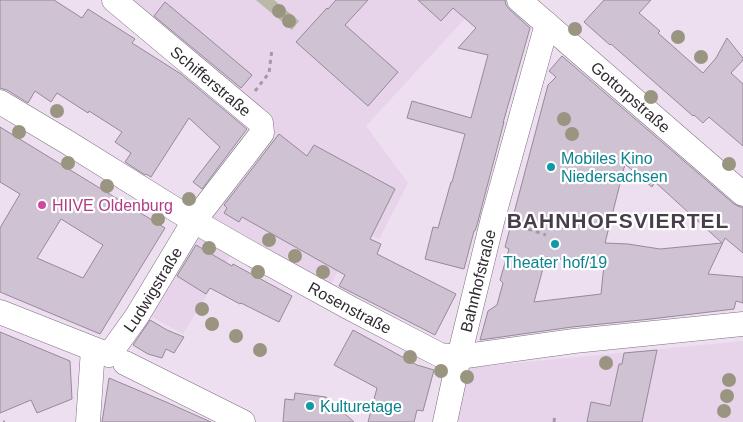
<svg xmlns="http://www.w3.org/2000/svg" width="743" height="422" font-family="Helvetica,sans-serif">
	<style>
		.built { fill: #e7d3ea }
		.green { fill: #b8b9a6 }
		.building { fill: #cfc2d2; stroke: #968998; fill-rule: evenodd }
		.lines { fill: none; stroke-linecap: round; stroke-linejoin: round }
		.minor-casing { stroke: #7c6f7e; stroke-width: 25 }
		.path { stroke: #a49aa6; stroke-width: 3; stroke-dasharray: 4 4; stroke-linecap: butt }
		.minor { stroke: #fff; stroke-width: 24 }
		.tree { fill: #999580 }
		.culture-dot { fill: #0f9aa8; stroke: #fff; stroke-width: 2 }
		.hotel-dot { fill: #d1479c; stroke: #fff; stroke-width: 2 }
		.labels { text-anchor: middle; stroke-width: 4.5; stroke-linejoin: round; paint-order: stroke }
		.street-label { font-size: 16px; fill: #2f2a30; stroke: #fff }
		.culture-label { font-size: 16px; fill: #0d838f; stroke: #fff; text-anchor: start }
		.hotel-label { font-size: 16px; fill: #b23c85; stroke: #fff; text-anchor: start }
		.district-label { font-size: 21px; font-weight: bold; letter-spacing: 1px; fill: #483d4b; stroke: #fff }
	</style>
	<rect width="100%" height="100%" fill="#eddff0"/>
	<!-- built -->
	<path class="built" d="M 120,0 L 482,0 L 366,126 L 408,183 L 379,239 L 358,230 L 328,291 L 238,243 L 183,334 L 148,315 L 202,224 L 266,138 Z
		M 743,341 L 743,422 L 450,422 L 465,368 Z"/>
	<!-- green -->
	<path class="green" d="M 256,0 L 274,0 L 299,21 L 292,30 Z"/>
	<!-- building -->
	<path class="building" d="M 0,0 L 54,0 L 82,18 L 88,9 L 135,39 L 132,43 L 181,74 L 247,129 L 202,189 L 193,182 L 220,147 L 189,118 L 151,177 L 146,174 L 145,175 L 125,162 L 131,153 L 115,142 L 122,132 L 89,111 L 88,113 L 57,93 L 51,102 L 35,91 L 28,103 L 7,90 L 0,88 Z
		M 336,0 L 368,0 L 345,25 L 398,72 L 368,106 L 296,42 L 327,8 L 328,9 Z
		M 418,0 L 505,0 L 506,5 L 510,10 L 530,28 L 503,123 L 504,122 L 477,225 L 475,231 L 474,231 L 464,269 L 425,259 L 433,227 L 438,228 L 451,182 L 452,182 L 465,134 L 407,118 L 412,101 L 471,118 L 488,55 L 458,48 L 476,28 L 453,8 L 441,21 Z
		M 604,0 L 651,0 L 639,13 L 660,31 L 658,33 L 703,73 L 716,58 L 727,38 L 743,58 L 743,60 L 731,73 L 743,84 L 743,146 L 709,117 L 703,123 L 694,115 L 693,116 L 611,44 L 610,45 L 584,22 Z
		M 165,2 L 252,75 L 241,88 L 154,16 Z
		M 562,56 L 734,204 L 740,207 L 743,207 L 743,253 L 725,238 L 708,274 L 743,277 L 743,303 L 736,301 L 734,309 L 651,319 L 572,327 L 480,340 L 488,311 L 497,305 L 503,283 L 500,280 L 509,249 L 505,247 L 548,85 L 556,77 L 549,71 ZM 625,164 L 652,187 L 655,182 L 722,243 L 660,249 L 628,244 L 605,243 ZM 546,257 L 604,265 L 601,294 L 534,302 Z
		M 0,127 L 165,228 L 100,334 L 0,292 L 0,228 L 20,194 L 0,182 ZM 61,219 L 103,245 L 83,278 L 37,258 Z
		M 279,134 L 307,156 L 314,145 L 395,189 L 370,239 L 381,244 L 377,254 L 456,294 L 435,335 L 339,286 L 345,275 L 242,217 L 239,222 L 224,213 L 227,208 L 224,205 Z
		M 196,245 L 232,266 L 233,264 L 292,296 L 279,322 L 241,303 L 240,304 L 210,288 L 206,294 L 177,276 Z
		M 150,320 L 167,330 L 184,337 L 174,353 L 166,349 L 162,358 L 148,354 L 133,345 Z
		M 353,330 L 417,365 L 434,370 L 423,411 L 417,410 L 414,422 L 368,422 L 377,388 L 334,365 Z
		M 0,332 L 70,361 L 72,399 L 37,413 L 31,400 L 0,413 Z
		M 657,350 L 642,422 L 587,422 L 591,402 L 610,406 L 619,364 L 622,364 L 624,353 Z
		M 109,378 L 166,402 L 211,422 L 102,422 Z
		M 295,393 L 326,397 L 354,422 L 283,422 L 285,399 L 294,400 Z"/>
	<g class="lines">
		<defs>
			<g id="minor">
				<path id="s1" d="M 519,0 L 743,194"/>
				<path id="s2" d="M 0,102 L 67,142 L 194,221 L 248,252 L 350,308 L 440,355 L 459,357 L 574,341 L 743,324"/>
				<path id="s3" d="M 0,312 L 109,355 L 137,316 L 194,221 L 262,133 L 261,123 L 114,0"/>
				<path d="M 125,363 L 243,422"/>
				<path d="M 88,422 L 93,349"/>
				<path id="s4" d="M 445,422 L 459,357 L 493,218 L 547,24"/>
			</g>
		</defs>
		<!-- minor casing -->
		<use href="#minor" class="minor-casing"/>
		<!-- path -->
		<path class="path" d="M 255,91 L 269,73 L 272,49
			M 513,224 L 546,235
			M 3,422 L 5,422
			M 554,422 L 555,415"/>
		<!-- minor -->
		<use href="#minor" class="minor"/>
	</g>
	<!-- trees -->
	<g class="tree">
		<circle cx="279" cy="11" r="7"/>
		<circle cx="289" cy="21" r="7"/>
		<circle cx="575" cy="29" r="7"/>
		<circle cx="678" cy="37" r="7"/>
		<circle cx="701" cy="57" r="7"/>
		<circle cx="651" cy="97" r="7"/>
		<circle cx="57" cy="111" r="7"/>
		<circle cx="564" cy="119" r="7"/>
		<circle cx="19" cy="132" r="7"/>
		<circle cx="572" cy="134" r="7"/>
		<circle cx="68" cy="163" r="7"/>
		<circle cx="729" cy="164" r="7"/>
		<circle cx="107" cy="186" r="7"/>
		<circle cx="189" cy="199" r="7"/>
		<circle cx="158" cy="219" r="7"/>
		<circle cx="269" cy="240" r="7"/>
		<circle cx="209" cy="248" r="7"/>
		<circle cx="295" cy="256" r="7"/>
		<circle cx="258" cy="272" r="7"/>
		<circle cx="323" cy="272" r="7"/>
		<circle cx="202" cy="309" r="7"/>
		<circle cx="212" cy="324" r="7"/>
		<circle cx="236" cy="336" r="7"/>
		<circle cx="260" cy="350" r="7"/>
		<circle cx="410" cy="357" r="7"/>
		<circle cx="606" cy="363" r="7"/>
		<circle cx="441" cy="371" r="7"/>
		<circle cx="467" cy="377" r="7"/>
		<circle cx="729" cy="380" r="7"/>
		<circle cx="727" cy="396" r="7"/>
		<circle cx="724" cy="411" r="7"/>
	</g>
	<!-- markers -->
	<g class="culture-dot">
		<circle cx="551" cy="167" r="5"/>
		<circle cx="555" cy="244" r="5"/>
		<circle cx="310" cy="406" r="5"/>
	</g>
	<circle class="hotel-dot" cx="42" cy="205" r="5"/>
	<g class="labels">
		<!-- street labels -->
		<g class="street-label">
			<text transform="translate(211 81) rotate(40)" y="6">Schifferstraße</text>
			<text dy="6" stroke="none"><textPath href="#s1" startOffset="148">Gottorpstraße</textPath></text>
			<text dy="6" stroke="none"><textPath href="#s4" startOffset="145">Bahnhofstraße</textPath></text>
			<text dy="6" stroke="none"><textPath href="#s3" startOffset="196">Ludwigstraße</textPath></text>
			<text dy="6" stroke="none"><textPath href="#s2" startOffset="406">Rosenstraße</textPath></text>
		</g>
		<!-- culture labels -->
		<g class="culture-label">
			<text x="561" y="164">Mobiles Kino<tspan x="561" dy="18">Niedersachsen</tspan></text>
			<text x="555" y="268" text-anchor="middle">Theater hof/19</text>
			<text x="320" y="412">Kulturetage</text>
		</g>
		<!-- hotel labels -->
		<g class="hotel-label">
			<text x="52" y="211">HIIVE Oldenburg</text>
		</g>
		<!-- district labels -->
		<g class="district-label">
			<text x="618" y="228">BAHNHOFSVIERTEL</text>
		</g>
	</g>
</svg>
